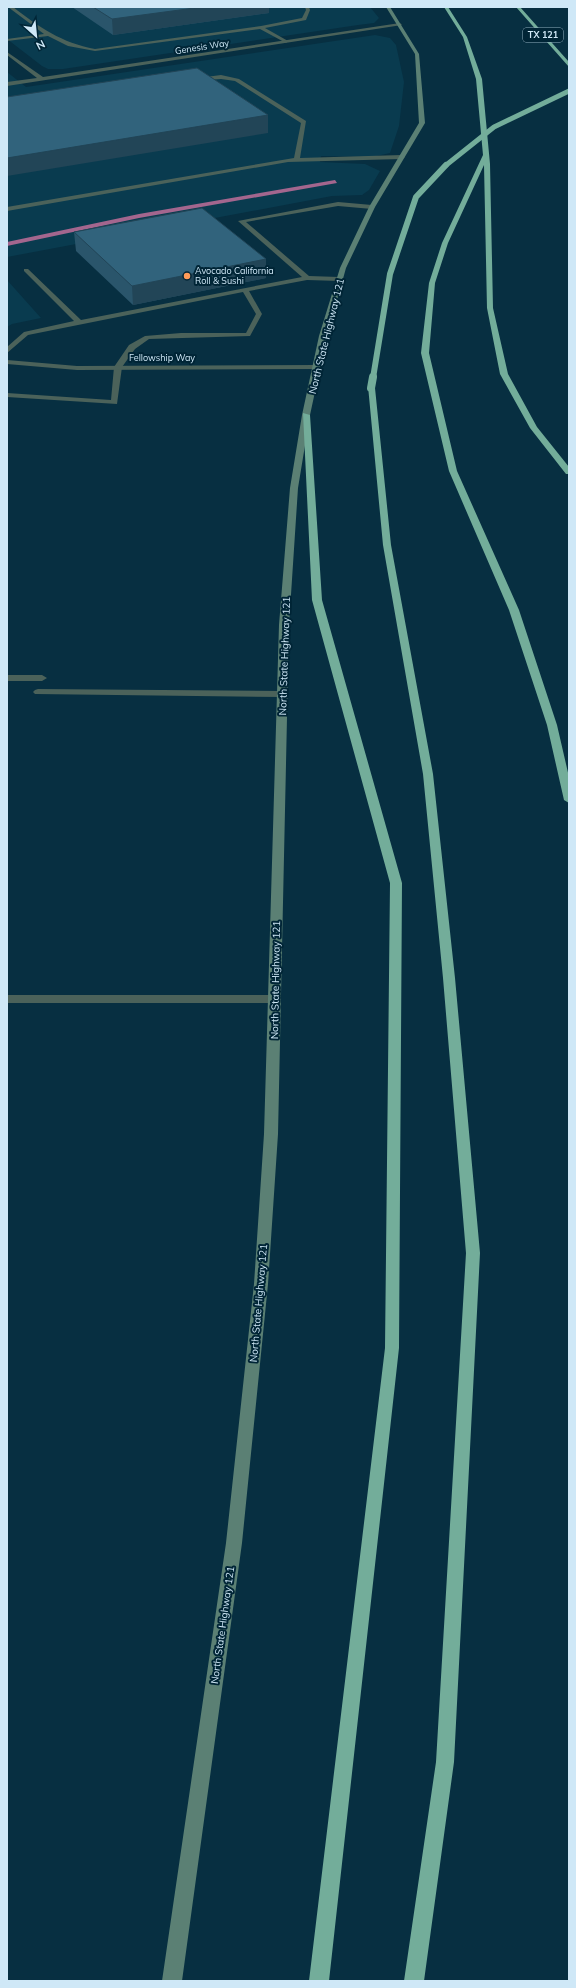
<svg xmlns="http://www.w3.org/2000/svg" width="576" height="1988" font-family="Mulish,sans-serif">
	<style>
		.built { fill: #093b4f }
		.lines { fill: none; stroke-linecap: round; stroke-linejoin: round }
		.stream { fill: #a3668e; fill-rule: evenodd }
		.lane { fill: #4b625a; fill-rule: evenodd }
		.street { fill: #4b625a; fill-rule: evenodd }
		.secondary { fill: #5b8074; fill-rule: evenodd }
		.highway { fill: #73ad9a; fill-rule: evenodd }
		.highway-bridge-far2 { stroke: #73ad9a; stroke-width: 5 }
		.highway-bridge-far1 { stroke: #73ad9a; stroke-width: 6 }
		.highway-bridge { stroke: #73ad9a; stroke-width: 8 }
		.wall { fill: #2a556b }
		.shaded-wall { fill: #224557 }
		.building { fill: #31637c; stroke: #224557 }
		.poi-dot { fill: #fe9b59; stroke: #002536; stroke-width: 1.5 }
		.labels { text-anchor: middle; stroke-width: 4; stroke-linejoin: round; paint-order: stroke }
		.shield { fill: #002536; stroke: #91aebd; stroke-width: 1 }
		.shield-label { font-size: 9px; font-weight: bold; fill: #cfe8f7 }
		.far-street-label { font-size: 9px; fill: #cfe8f7; stroke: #002536 }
		.far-poi-label { font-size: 9px; fill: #cfe8f7; stroke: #002536; text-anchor: start }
		.street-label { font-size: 10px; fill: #cfe8f7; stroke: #002536 }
	</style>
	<rect width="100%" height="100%" fill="#072f41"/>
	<!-- built -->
	<path class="built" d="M 7,7 L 370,7 L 379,18 L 374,23 L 358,25 L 63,69 L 48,69 L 42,66 L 7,39 Z
		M 375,35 L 390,38 L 396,45 L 404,82 L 399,126 L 390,153 L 372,157 L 321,156 L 320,162 L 365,164 L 380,171 L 369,190 L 362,195 L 332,196 L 7,257 L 7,72 L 26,87 Z
		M 7,280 L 41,318 L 12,324 L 7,327 Z"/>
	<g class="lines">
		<!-- stream -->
		<path class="stream" d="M 335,180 L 337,183 L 139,218 L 7,246 L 7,242 L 139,214 Z"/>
		<!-- lane -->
		<path class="lane" d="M 8,7 L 13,7 C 39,27 62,43 95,49 L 261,26 L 302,18 L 306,10 L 305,7 L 309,7 L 310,10 L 306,20 L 265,28 L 288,41 L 286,43 L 260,29 L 95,51 L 68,46 L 48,36 L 7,41 L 7,39 L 44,34 Z
			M 221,75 L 239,79 L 306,121 L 300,158 L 402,155 L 405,157 L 402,159 L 288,162 L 7,211 L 7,207 L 294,158 L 301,123 L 235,81 L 221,79 L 194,81 L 191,79 Z
			M 338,202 L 372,205 L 375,207 L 372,209 L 338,206 L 246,222 L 309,276 L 339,277 L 342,279 L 339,281 L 307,280 L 249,291 L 262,314 L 250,336 L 149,339 L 135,349 L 122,367 L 117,404 L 7,397 L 7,393 L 111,400 L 114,367 L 129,345 L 145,336 L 181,333 L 246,333 L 256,314 L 243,292 L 28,335 L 7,353 L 7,347 L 24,332 L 74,321 L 24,271 L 24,269 L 28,269 L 81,320 L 302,277 L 238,221 Z
			M 7,675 L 42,675 L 47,678 L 42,681 L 7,681 Z
			M 38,689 L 282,691 L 287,694 L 282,697 L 35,694 L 33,692 L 35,690 Z
			M 7,995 L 275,995 L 279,996 L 281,999 L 279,1002 L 275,1003 L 7,1003 Z"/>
		<!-- street -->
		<path class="street" d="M 400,23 L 402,25 L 7,86 L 7,82 L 37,78 L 7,55 L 7,52 L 43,77 Z
			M 7,360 L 77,366 L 317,365 L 321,367 L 317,369 L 77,370 L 7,364 Z"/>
		<!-- secondary -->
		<path class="secondary" d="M 386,7 L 390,7 L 419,54 L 425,123 L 375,207 L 346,268 L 327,336 L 310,415 L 298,488 L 289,625 L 278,1134 L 268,1284 L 242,1543 L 182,1981 L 162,1981 L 226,1543 L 254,1284 L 264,1134 L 279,625 L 290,488 L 302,415 L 319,336 L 340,268 L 369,207 L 419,123 L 415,54 Z"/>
		<!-- highway -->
		<path class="highway" d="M 444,7 L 448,7 L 467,37 L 482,79 L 490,164 L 493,308 L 508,374 L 537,427 L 569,467 L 569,474 L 566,474 L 530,428 L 500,374 L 487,308 L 484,165 L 448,243 L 435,283 L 429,353 L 457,471 L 519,610 L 557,725 L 569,777 L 569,803 L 564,800 L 547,725 L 509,610 L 449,471 L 421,353 L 429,283 L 442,243 L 483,155 L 476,79 L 463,37 Z
			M 516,7 L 520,7 L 569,62 L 569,67 Z
			M 368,386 L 375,388 L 391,545 L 433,774 L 455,978 L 480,1253 L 454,1762 L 424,1981 L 404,1981 L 436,1762 L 466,1253 L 443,978 L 423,774 L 383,545 Z
			M 303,413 L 310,415 L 322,600 L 402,883 L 399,1348 L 329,1981 L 309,1981 L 385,1348 L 390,883 L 312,600 Z"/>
		<!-- highway-bridge-far2 -->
		<path class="highway-bridge-far2" d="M 445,166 L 494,127 L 569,91"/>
		<!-- highway-bridge-far1 -->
		<path class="highway-bridge-far1" d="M 373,378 L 390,274 L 416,197 L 446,165"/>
		<!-- highway-bridge -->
		<path class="highway-bridge" d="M 371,388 L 373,377"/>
	</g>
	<!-- wall -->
	<path class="wall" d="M 72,7 L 269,7 L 269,13 L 113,35 Z
		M 74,232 L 266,278 L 133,305 L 76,251 Z"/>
	<!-- shaded-wall -->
	<path class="shaded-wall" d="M 202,7 L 269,7 L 269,13 L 113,35 L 112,19 Z
		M 268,115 L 268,133 L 7,176 L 7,158 Z
		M 266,259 L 266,278 L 133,305 L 132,286 Z"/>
	<!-- building -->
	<path class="building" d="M 93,7 L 202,7 L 112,19 Z
		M 197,68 L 268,115 L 7,158 L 7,97 Z
		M 202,208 L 266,259 L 132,286 L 74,232 Z"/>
	<!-- markers -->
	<circle class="poi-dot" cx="187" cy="276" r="4"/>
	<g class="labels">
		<!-- shield labels -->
		<rect class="shield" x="523" y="28" width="40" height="14" rx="3"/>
		<g class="shield-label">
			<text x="543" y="38">TX 121</text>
		</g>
		<!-- far-street labels -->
		<g class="far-street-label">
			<text transform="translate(202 47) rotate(-9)" y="3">Genesis Way</text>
			<text x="162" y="361">Fellowship Way</text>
		</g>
		<!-- far-poi labels -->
		<g class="far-poi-label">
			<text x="195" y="274">Avocado California<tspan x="195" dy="10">Roll &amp; Sushi</tspan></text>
		</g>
		<!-- street labels -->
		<g class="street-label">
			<text transform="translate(326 336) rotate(-76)" y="4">North State Highway 121</text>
			<text transform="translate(284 656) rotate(-88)" y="4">North State Highway 121</text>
			<text transform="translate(275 980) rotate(-89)" y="4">North State Highway 121</text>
			<text transform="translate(258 1303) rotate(-85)" y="4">North State Highway 121</text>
			<text transform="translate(222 1625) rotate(-82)" y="4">North State Highway 121</text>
		</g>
	</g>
	<!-- border -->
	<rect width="576" height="1988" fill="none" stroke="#cfe8f7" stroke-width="16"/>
	<!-- north arrow -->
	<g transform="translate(36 36) rotate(153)" stroke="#002536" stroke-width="3" paint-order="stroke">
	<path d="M0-3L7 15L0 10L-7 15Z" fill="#cfe8f7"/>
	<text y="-6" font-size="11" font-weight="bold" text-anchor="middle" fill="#cfe8f7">N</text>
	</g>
</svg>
